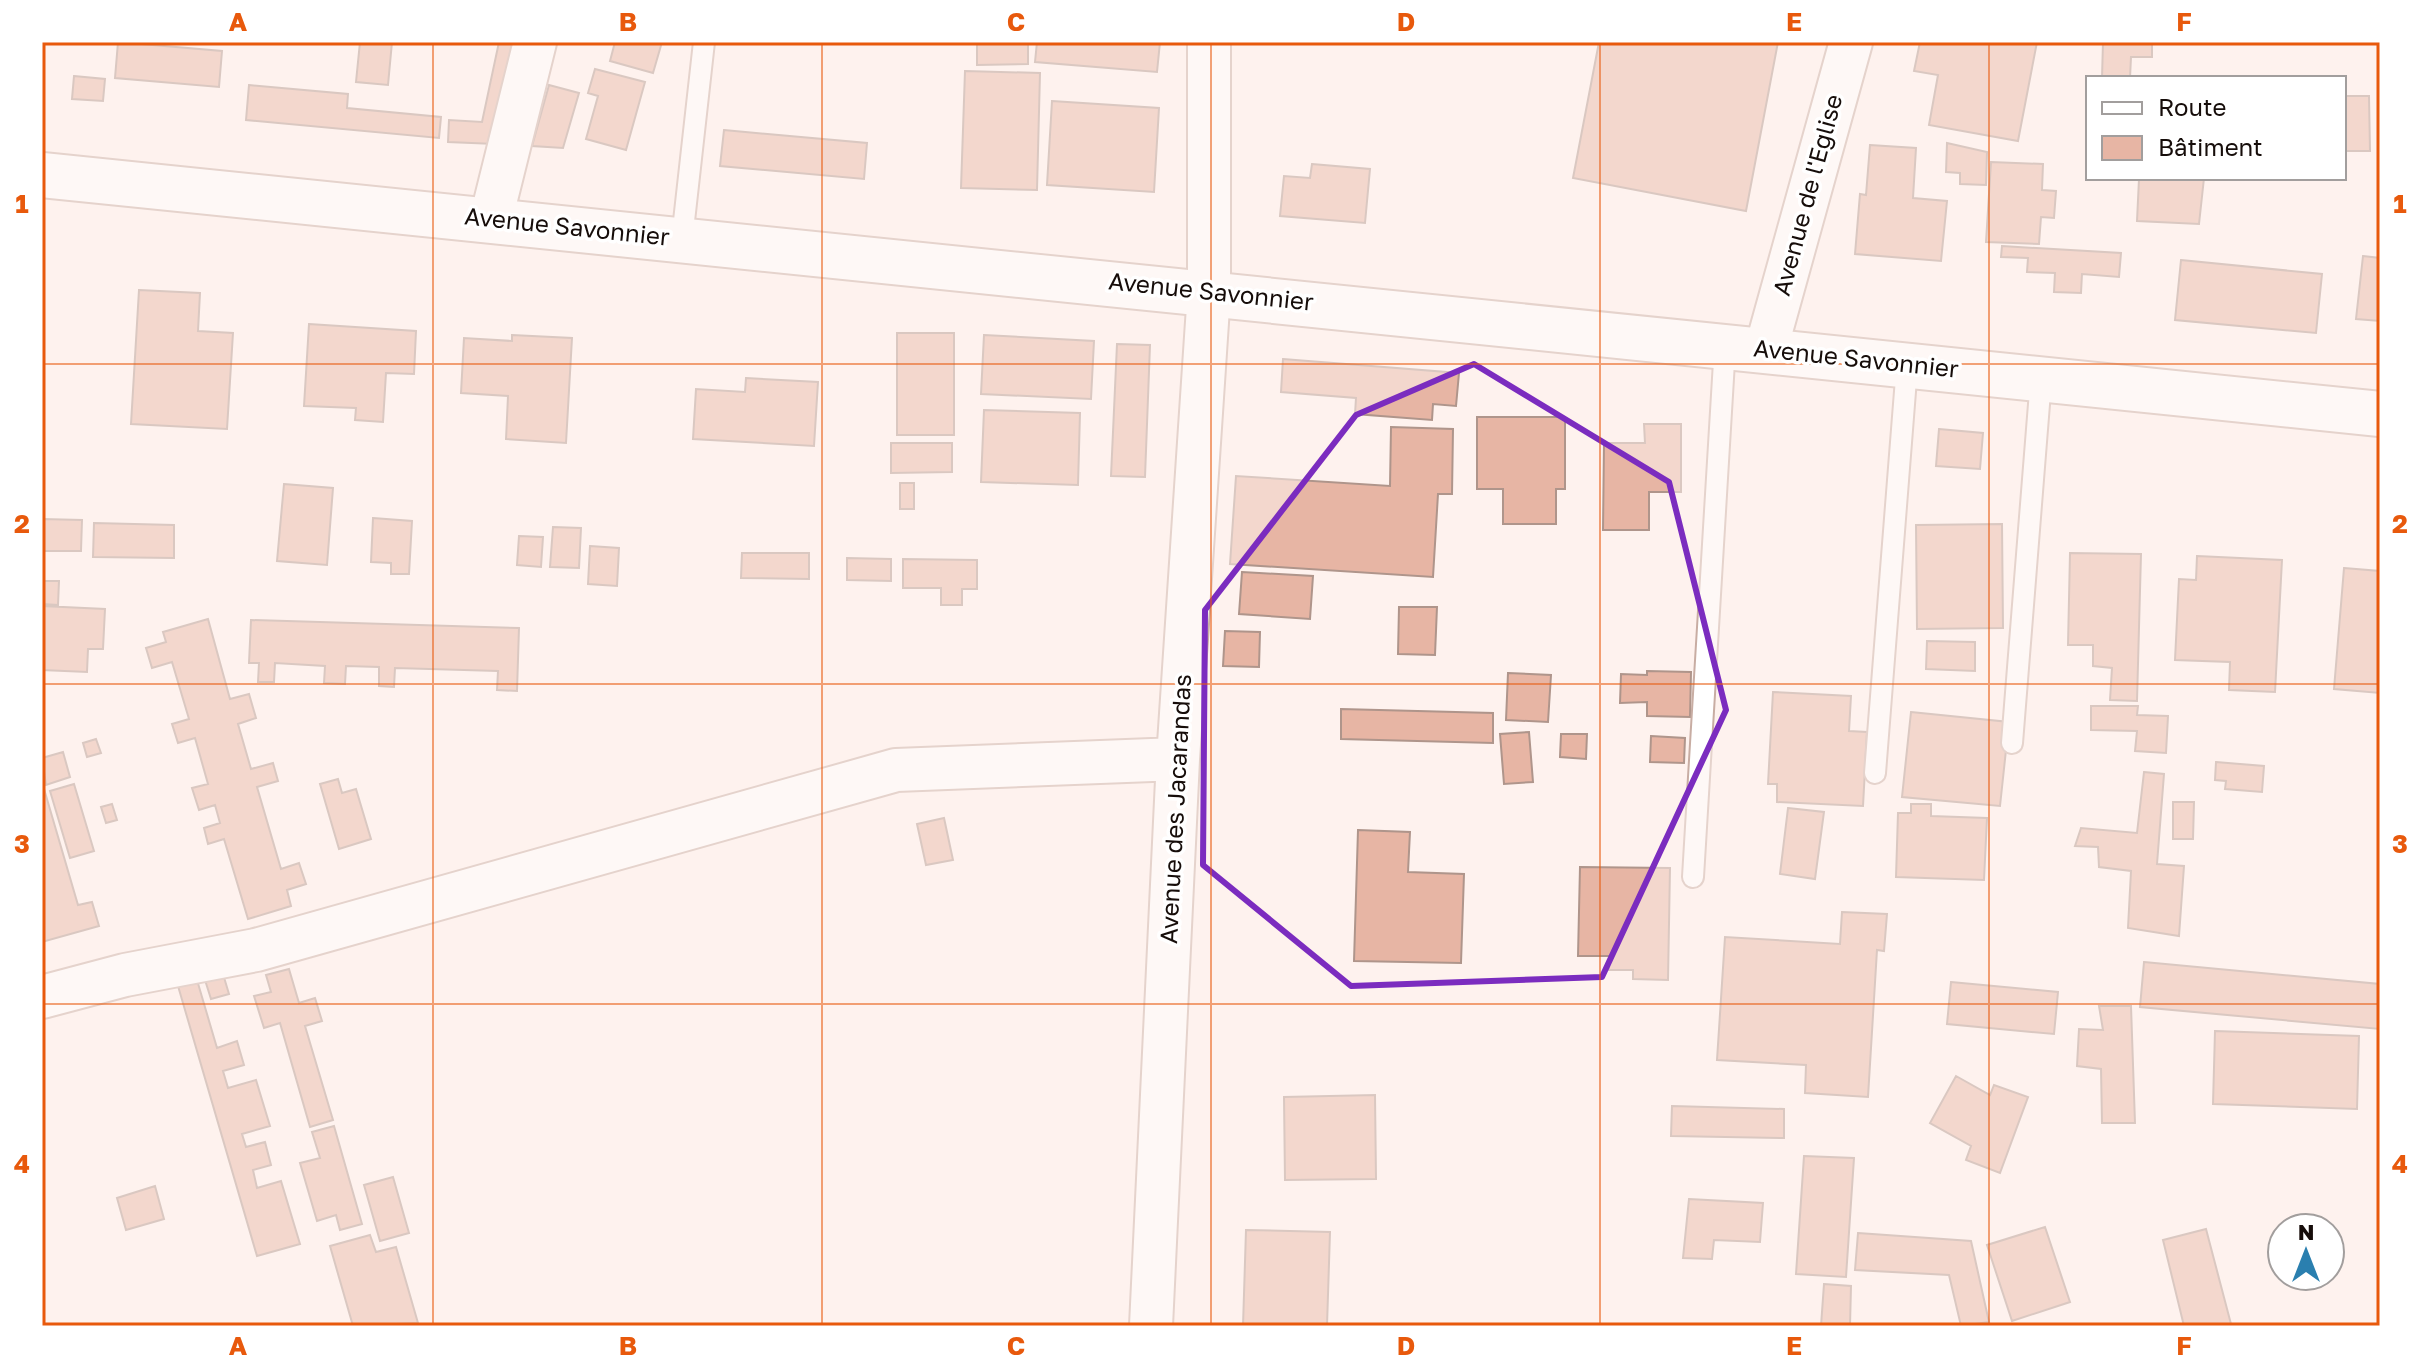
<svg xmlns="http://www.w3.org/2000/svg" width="2422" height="1368" font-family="'Golos Text',sans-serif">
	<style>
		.building { fill: #e7b5a4; stroke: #af958b; stroke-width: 2 }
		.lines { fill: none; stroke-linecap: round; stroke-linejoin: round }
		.service-casing { stroke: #c8ada3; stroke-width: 24 }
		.minor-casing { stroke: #c8ada3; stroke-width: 46 }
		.tertiary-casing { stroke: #c8ada3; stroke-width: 48 }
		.service { stroke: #fff; stroke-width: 20 }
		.minor { stroke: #fff; stroke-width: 42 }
		.tertiary { stroke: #fff; stroke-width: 44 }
		.marked { fill: none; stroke: #7b2cbf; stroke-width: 6; stroke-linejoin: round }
		.grid { fill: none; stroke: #e8590c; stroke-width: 2; stroke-opacity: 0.55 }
		.labels { text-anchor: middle; stroke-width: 7; stroke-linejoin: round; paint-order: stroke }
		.street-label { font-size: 24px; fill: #160d0a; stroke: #fff }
		.neatline { fill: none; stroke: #e8590c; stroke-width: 3 }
		.grid-label { font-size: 26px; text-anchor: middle; font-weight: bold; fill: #e8590c }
	</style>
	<rect width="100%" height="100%" fill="#fef2ee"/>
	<!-- building -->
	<path class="building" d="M 118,42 L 222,51 L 219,87 L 115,78 Z
		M 360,42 L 392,42 L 388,85 L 356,82 Z
		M 499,42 L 516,42 L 495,144 L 448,142 L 449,120 L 482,122 Z
		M 615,42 L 662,42 L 653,73 L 610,61 Z
		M 977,42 L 1028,42 L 1028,64 L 977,65 Z
		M 1037,42 L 1160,42 L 1157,72 L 1035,62 Z
		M 1599,42 L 1778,42 L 1746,211 L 1573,178 Z
		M 1920,42 L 2037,42 L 2018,141 L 1929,125 L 1938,75 L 1914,71 Z
		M 2103,42 L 2152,42 L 2152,57 L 2131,57 L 2130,78 L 2102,78 Z
		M 595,69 L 645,82 L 626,150 L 586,139 L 598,96 L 588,93 Z
		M 965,71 L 1040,73 L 1037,190 L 961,188 Z
		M 74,76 L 105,79 L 103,101 L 72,99 Z
		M 249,85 L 348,94 L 347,108 L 441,117 L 439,138 L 246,120 Z
		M 549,85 L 579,93 L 563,148 L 532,146 Z
		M 2344,96 L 2369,96 L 2370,151 L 2344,151 Z
		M 1052,101 L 1159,108 L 1154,192 L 1047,185 Z
		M 724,130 L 867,143 L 864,179 L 720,166 Z
		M 1947,143 L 1987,152 L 1986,185 L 1960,184 L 1960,173 L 1946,172 Z
		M 1870,145 L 1916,148 L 1913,198 L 1947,201 L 1941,261 L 1855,254 L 1860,194 L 1866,195 Z
		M 1991,162 L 2043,164 L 2042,190 L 2056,191 L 2054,218 L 2041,217 L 2039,244 L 1986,242 Z
		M 1312,164 L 1370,169 L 1365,223 L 1280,216 L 1284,176 L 1310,178 Z
		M 2150,178 L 2204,178 L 2199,224 L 2137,221 L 2139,179 Z
		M 2002,246 L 2121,253 L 2119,277 L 2082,274 L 2081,293 L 2054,292 L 2055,273 L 2027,272 L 2028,258 L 2001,257 Z
		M 2363,256 L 2380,258 L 2380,321 L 2356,319 Z
		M 2181,260 L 2322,274 L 2316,333 L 2175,320 Z
		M 139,290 L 200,293 L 198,331 L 233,333 L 227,429 L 131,424 Z
		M 309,324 L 416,331 L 414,374 L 386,373 L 383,422 L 355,420 L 356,408 L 304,406 Z
		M 897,333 L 954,333 L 954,435 L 897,435 Z
		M 512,335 L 572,338 L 566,443 L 506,439 L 508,396 L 461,393 L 464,338 L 512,341 Z
		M 984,335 L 1094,341 L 1091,399 L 981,394 Z
		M 1117,344 L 1150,345 L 1145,477 L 1111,476 Z
		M 1283,359 L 1459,373 L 1456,406 L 1433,404 L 1432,420 L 1355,414 L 1356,398 L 1281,392 Z
		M 746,378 L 818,382 L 814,446 L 693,439 L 696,389 L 745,392 Z
		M 984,410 L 1080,413 L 1078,485 L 981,482 Z
		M 1477,417 L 1565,417 L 1565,489 L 1556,489 L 1556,524 L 1503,524 L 1503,489 L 1477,489 Z
		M 1644,424 L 1681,424 L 1681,492 L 1649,492 L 1649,530 L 1603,530 L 1604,443 L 1645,443 Z
		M 1391,427 L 1453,429 L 1452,494 L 1438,494 L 1433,577 L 1230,564 L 1236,476 L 1390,486 Z
		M 1939,429 L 1983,433 L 1980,469 L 1936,466 Z
		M 891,443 L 952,443 L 952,472 L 891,473 Z
		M 900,483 L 914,483 L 914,509 L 900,509 Z
		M 284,484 L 333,488 L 327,565 L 277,561 Z
		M 373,518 L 412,521 L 409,574 L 391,574 L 391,563 L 371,562 Z
		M 42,519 L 82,520 L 81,551 L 42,551 Z
		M 94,523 L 174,525 L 174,558 L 93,557 Z
		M 2002,524 L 2003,628 L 1917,629 L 1916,525 Z
		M 553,527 L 581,528 L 579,568 L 550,567 Z
		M 519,536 L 543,537 L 541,567 L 517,565 Z
		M 590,546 L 619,548 L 617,586 L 588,584 Z
		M 742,553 L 809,553 L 809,579 L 741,578 Z
		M 2070,553 L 2141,554 L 2137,701 L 2110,700 L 2112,668 L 2093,666 L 2093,645 L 2068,645 Z
		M 2197,556 L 2282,560 L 2275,692 L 2229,690 L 2230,662 L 2175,660 L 2179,579 L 2196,580 Z
		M 847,558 L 891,559 L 891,581 L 847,580 Z
		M 903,559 L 977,560 L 977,589 L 962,589 L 962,605 L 941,605 L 941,588 L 903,588 Z
		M 2344,568 L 2380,571 L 2380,693 L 2334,689 Z
		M 1242,572 L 1313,576 L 1310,619 L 1239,614 Z
		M 42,581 L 59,581 L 58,605 L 42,604 Z
		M 42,606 L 105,609 L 103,649 L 88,649 L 87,672 L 42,670 Z
		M 1399,607 L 1437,607 L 1435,655 L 1398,654 Z
		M 208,619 L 230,699 L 249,694 L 256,718 L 238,724 L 251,769 L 273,763 L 278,781 L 257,787 L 281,869 L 299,863 L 306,884 L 287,890 L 291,906 L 248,919 L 224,839 L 208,844 L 204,828 L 220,823 L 215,805 L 199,810 L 192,788 L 208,784 L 195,738 L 178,743 L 172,724 L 189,719 L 172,662 L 152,668 L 146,648 L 166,642 L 163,632 Z
		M 251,620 L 519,628 L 517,691 L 497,690 L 498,671 L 395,668 L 394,687 L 379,686 L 379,667 L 346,666 L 345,684 L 324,683 L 325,666 L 275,663 L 274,682 L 258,682 L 259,663 L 249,663 Z
		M 1225,631 L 1260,632 L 1259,667 L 1223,666 Z
		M 1927,641 L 1975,642 L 1975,671 L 1926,669 Z
		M 1647,671 L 1691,672 L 1690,717 L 1647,716 L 1647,702 L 1620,703 L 1621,674 L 1647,675 Z
		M 1508,673 L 1551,675 L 1548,722 L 1506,720 Z
		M 1773,692 L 1851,696 L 1849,731 L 1867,732 L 1863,806 L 1777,802 L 1777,784 L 1768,784 Z
		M 2091,706 L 2138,706 L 2137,715 L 2168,716 L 2166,753 L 2135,751 L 2137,731 L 2091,730 Z
		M 1341,709 L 1493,713 L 1493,743 L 1341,739 Z
		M 1911,712 L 2009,722 L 2000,806 L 1902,797 Z
		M 1529,732 L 1533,782 L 1504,784 L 1500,734 Z
		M 1561,734 L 1587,734 L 1586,759 L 1560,757 Z
		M 1651,736 L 1685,738 L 1684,763 L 1650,762 Z
		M 96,739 L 101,753 L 87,757 L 83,743 Z
		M 63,752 L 70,777 L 46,785 L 42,758 Z
		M 2216,762 L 2264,766 L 2262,792 L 2225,789 L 2226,781 L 2215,780 Z
		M 2144,772 L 2164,774 L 2157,864 L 2184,866 L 2179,936 L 2128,928 L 2131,871 L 2099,867 L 2098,847 L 2075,846 L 2081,828 L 2137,833 Z
		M 338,779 L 342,793 L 356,789 L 371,839 L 339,849 L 320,784 Z
		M 42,782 L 78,905 L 92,902 L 99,926 L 42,942 Z
		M 74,784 L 94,851 L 70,858 L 50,791 Z
		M 2173,802 L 2194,802 L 2193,839 L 2173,839 Z
		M 112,804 L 117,820 L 106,823 L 101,807 Z
		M 1911,804 L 1931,804 L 1931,816 L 1987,818 L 1984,880 L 1896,877 L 1898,813 L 1911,813 Z
		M 1788,808 L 1824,812 L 1815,879 L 1780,874 Z
		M 944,818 L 953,860 L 926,865 L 917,824 Z
		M 1358,830 L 1410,832 L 1408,872 L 1464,874 L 1461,963 L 1354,961 Z
		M 1580,867 L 1670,868 L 1668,980 L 1633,979 L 1633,970 L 1609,970 L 1609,956 L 1578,956 Z
		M 1842,912 L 1887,914 L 1884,951 L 1877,950 L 1868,1097 L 1805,1093 L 1806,1065 L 1717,1060 L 1725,937 L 1840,944 Z
		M 2144,962 L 2380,984 L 2380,1029 L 2140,1007 Z
		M 289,969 L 299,1003 L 315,998 L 322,1021 L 305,1026 L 333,1120 L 310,1127 L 280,1023 L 264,1028 L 254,996 L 271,992 L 266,975 Z
		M 223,974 L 229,994 L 211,999 L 205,980 Z
		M 197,980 L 217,1048 L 237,1041 L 244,1065 L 223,1071 L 228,1088 L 256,1080 L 270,1126 L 242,1134 L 246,1147 L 265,1142 L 271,1165 L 253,1170 L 257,1188 L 281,1181 L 300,1244 L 257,1256 L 178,986 Z
		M 1951,982 L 2058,992 L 2054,1034 L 1947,1024 Z
		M 2099,1006 L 2131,1006 L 2135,1123 L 2102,1123 L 2101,1069 L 2077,1066 L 2079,1029 L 2103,1030 Z
		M 2215,1031 L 2359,1036 L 2357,1109 L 2213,1104 Z
		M 1956,1076 L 1990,1095 L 1994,1085 L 2028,1097 L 2000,1173 L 1966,1160 L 1971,1146 L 1930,1123 Z
		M 1375,1095 L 1376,1179 L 1285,1180 L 1284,1097 Z
		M 1672,1106 L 1784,1109 L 1784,1138 L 1671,1136 Z
		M 334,1126 L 362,1224 L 340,1230 L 336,1215 L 317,1221 L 300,1163 L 320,1158 L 312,1132 Z
		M 1804,1156 L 1854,1158 L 1846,1277 L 1796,1274 Z
		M 393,1177 L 409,1233 L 380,1241 L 364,1185 Z
		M 155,1186 L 164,1219 L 126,1230 L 117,1198 Z
		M 1689,1199 L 1763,1203 L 1760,1242 L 1714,1240 L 1712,1259 L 1683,1258 Z
		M 2045,1227 L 2070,1302 L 2012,1321 L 1987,1245 Z
		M 2206,1229 L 2231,1324 L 2184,1326 L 2163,1240 Z
		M 1246,1230 L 1330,1232 L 1327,1326 L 1243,1326 Z
		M 1858,1233 L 1971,1241 L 1989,1322 L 1961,1326 L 1949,1275 L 1855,1270 Z
		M 370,1235 L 376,1252 L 396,1247 L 418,1323 L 353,1326 L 330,1246 Z
		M 1824,1284 L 1851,1286 L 1850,1326 L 1821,1326 Z"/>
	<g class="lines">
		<defs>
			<path id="service" d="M 682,239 L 704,42
				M 2012,743 L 2041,379
				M 1875,773 L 1907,366
				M 1693,877 L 1725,345"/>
			<path id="minor" d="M 491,219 L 535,42
				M 1766,349 L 1851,42
				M 42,997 L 125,975 L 256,950 L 896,770 L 1178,759
				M 1151,1326 L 1178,759 L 1209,292 L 1209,42"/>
			<path id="tertiary" d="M 42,175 L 2380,414"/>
		</defs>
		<!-- service casing -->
		<use href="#service" class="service-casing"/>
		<!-- minor casing -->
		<use href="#minor" class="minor-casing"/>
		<!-- tertiary casing -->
		<use href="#tertiary" class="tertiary-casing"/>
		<!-- service -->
		<use href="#service" class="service"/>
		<!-- minor -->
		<use href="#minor" class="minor"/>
		<!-- tertiary -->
		<use href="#tertiary" class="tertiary"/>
	</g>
	<!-- marked area -->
	<path d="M0 0H2422V1368H0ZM 1474,364 L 1669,482 L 1726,710 L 1602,977 L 1351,986 L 1203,865 L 1205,610 L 1356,415 Z" fill="#fef2ee" fill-opacity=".55" fill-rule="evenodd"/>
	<path class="marked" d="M 1474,364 L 1669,482 L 1726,710 L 1602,977 L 1351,986 L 1203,865 L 1205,610 L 1356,415 Z"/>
	<!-- grid -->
	<path class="grid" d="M 433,42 L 433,1326M 822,42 L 822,1326M 1211,42 L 1211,1326M 1600,42 L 1600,1326M 1989,42 L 1989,1326M 42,364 L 2380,364M 42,684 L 2380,684M 42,1004 L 2380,1004"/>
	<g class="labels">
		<!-- street labels -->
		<g class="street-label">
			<text transform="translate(1808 195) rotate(-75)" y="8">Avenue de l'Eglise</text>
			<text transform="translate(567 227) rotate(6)" y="8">Avenue Savonnier</text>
			<text transform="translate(1211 292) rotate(6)" y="8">Avenue Savonnier</text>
			<text transform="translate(1856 359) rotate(6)" y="8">Avenue Savonnier</text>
			<text transform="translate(1176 809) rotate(-87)" y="8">Avenue des Jacarandas</text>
		</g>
	</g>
	<!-- border -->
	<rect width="2422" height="1368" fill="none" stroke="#ffffff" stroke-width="88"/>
	<!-- legend -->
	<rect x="2086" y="76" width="260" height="104" fill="#ffffff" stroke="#a29e9d" stroke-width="2"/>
	<rect x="2102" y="102" width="40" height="12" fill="#ffffff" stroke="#a29e9d" stroke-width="2"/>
	<text x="2158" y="116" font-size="24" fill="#160d0a">Route</text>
	<rect x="2102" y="136" width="40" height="24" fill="#e7b5a4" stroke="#a29e9d" stroke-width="2"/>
	<text x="2158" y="156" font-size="24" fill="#160d0a">Bâtiment</text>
	<!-- north arrow -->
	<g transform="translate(2306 1252)"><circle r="38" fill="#ffffff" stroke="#a29e9d" stroke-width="2"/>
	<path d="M0-6L14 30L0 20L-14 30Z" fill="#2a7faf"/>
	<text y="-12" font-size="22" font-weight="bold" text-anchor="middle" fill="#160d0a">N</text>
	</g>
	<rect x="44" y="44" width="2334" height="1280" class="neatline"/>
	<g class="grid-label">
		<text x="238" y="31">A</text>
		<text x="628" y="31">B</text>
		<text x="1016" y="31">C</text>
		<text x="1406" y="31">D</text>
		<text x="1794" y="31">E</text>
		<text x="2184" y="31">F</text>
		<text x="22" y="213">1</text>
		<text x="2400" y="213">1</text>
		<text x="22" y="533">2</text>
		<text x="2400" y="533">2</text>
		<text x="22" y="853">3</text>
		<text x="2400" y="853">3</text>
		<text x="22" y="1173">4</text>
		<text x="2400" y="1173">4</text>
		<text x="238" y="1355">A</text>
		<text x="628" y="1355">B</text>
		<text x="1016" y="1355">C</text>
		<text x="1406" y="1355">D</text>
		<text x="1794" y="1355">E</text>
		<text x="2184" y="1355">F</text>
	</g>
</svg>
